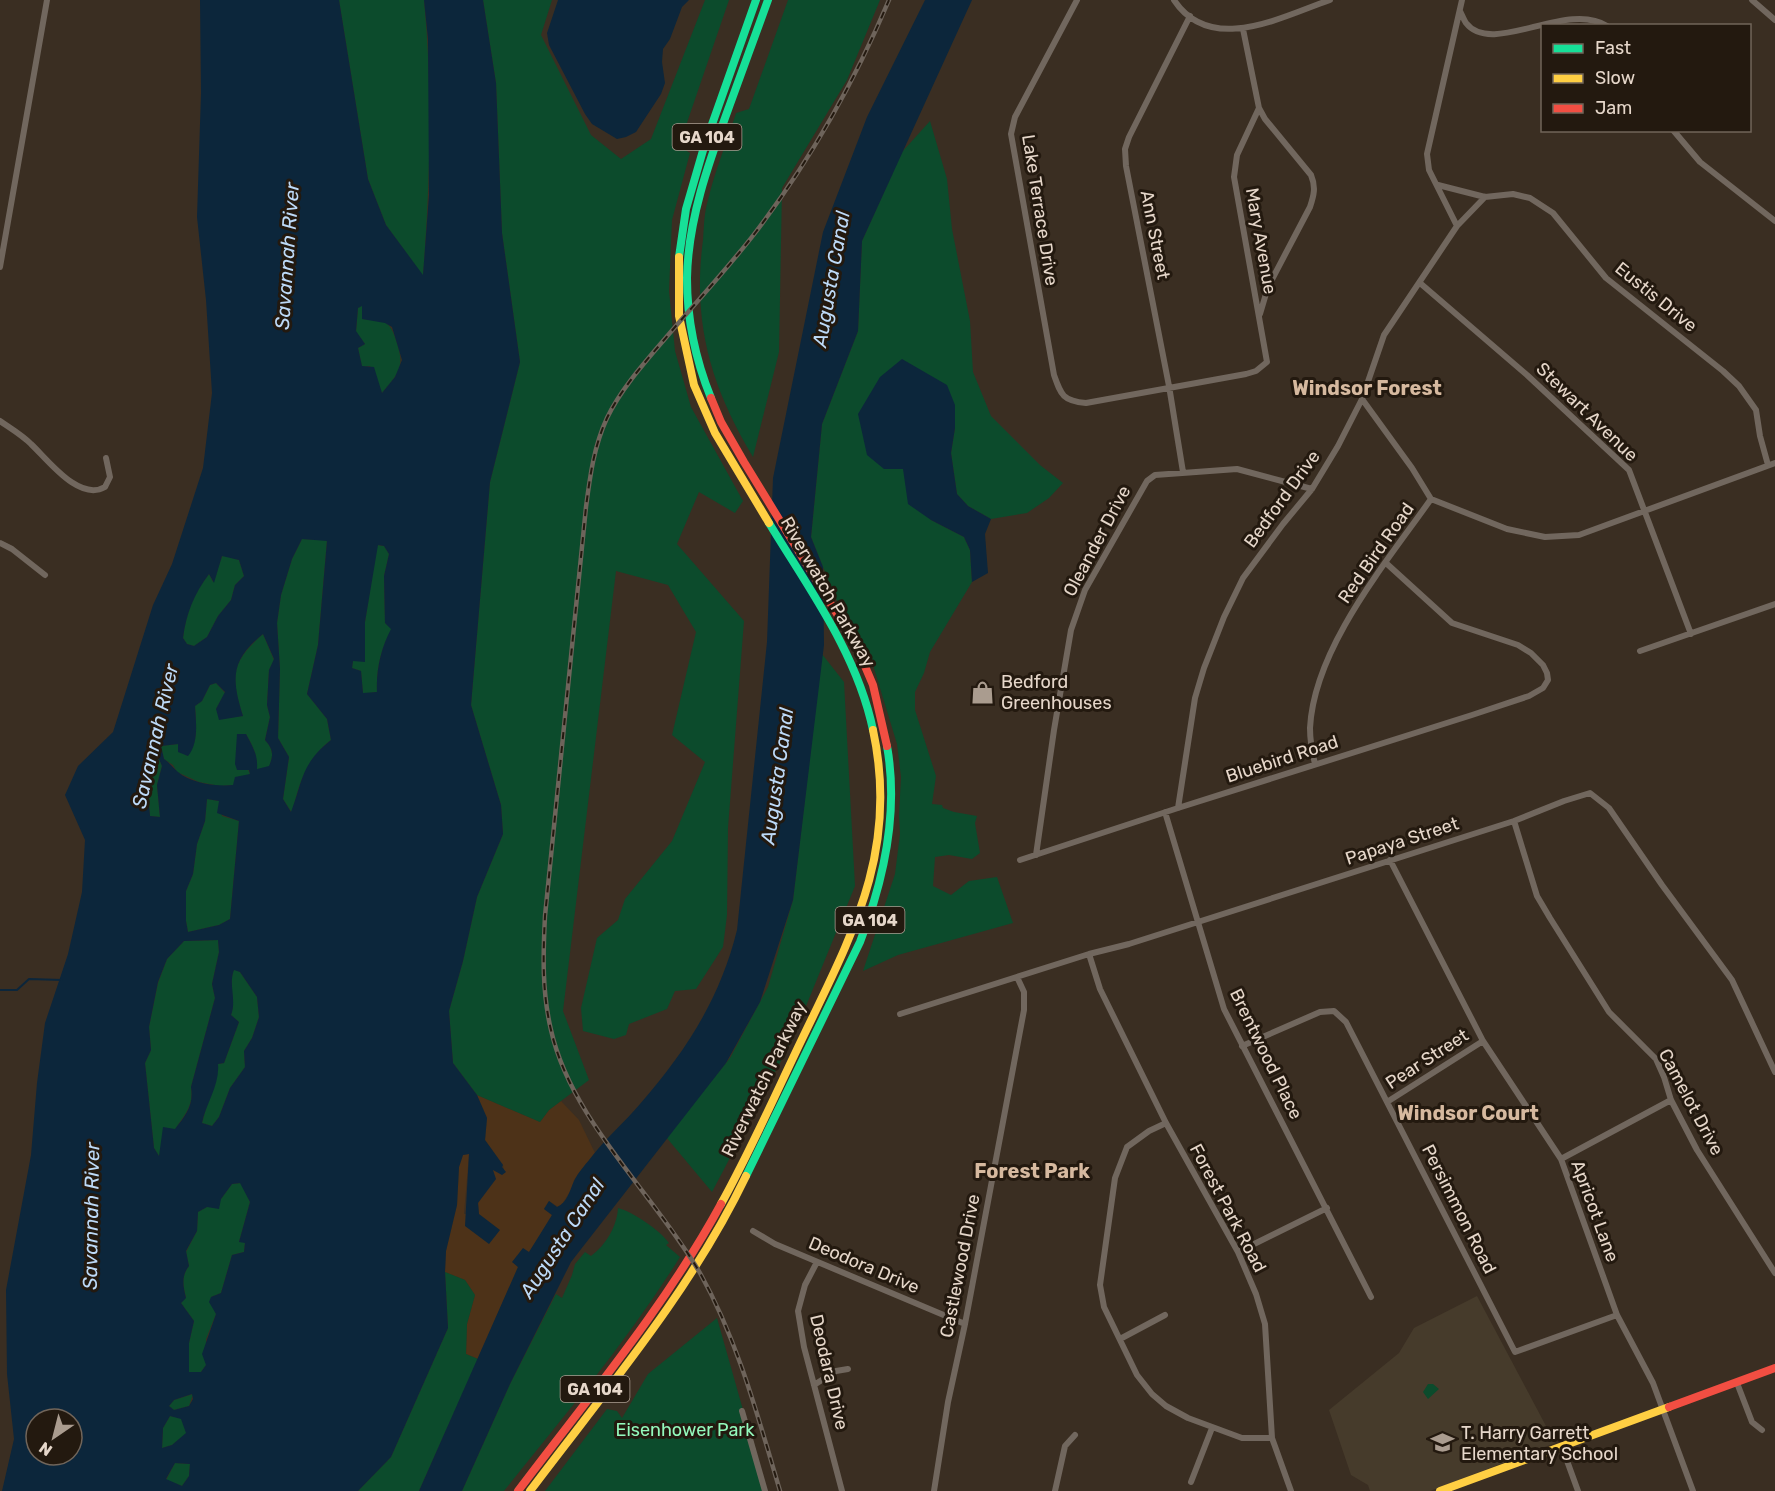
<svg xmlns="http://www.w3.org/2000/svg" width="1775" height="1491" font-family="Rubik,sans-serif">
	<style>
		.built { fill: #4d3218 }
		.education { fill: #463b2b }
		.green { fill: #0c4b2c }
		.water { fill: #0c263b; fill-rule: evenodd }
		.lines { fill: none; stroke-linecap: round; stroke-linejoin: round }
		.stream { stroke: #0c263b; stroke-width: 2 }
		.street { stroke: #71675e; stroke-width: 6 }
		.fast { stroke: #16e098; stroke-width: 8 }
		.slow { stroke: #ffcf43; stroke-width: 8 }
		.jam { stroke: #f24e42; stroke-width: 8 }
		.rail-casing { stroke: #6e645b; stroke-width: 4.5 }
		.rail { stroke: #23190f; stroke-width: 2; stroke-dasharray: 7; stroke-linecap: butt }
		.labels { text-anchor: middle; stroke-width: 6; stroke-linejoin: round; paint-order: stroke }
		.shield { fill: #23190f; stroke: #ac9e92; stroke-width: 1.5 }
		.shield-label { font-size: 16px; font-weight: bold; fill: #e6d7ca }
		.street-label { font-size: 18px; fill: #e6d7ca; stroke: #23190f }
		.poi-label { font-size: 18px; fill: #e6d7ca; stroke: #23190f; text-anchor: start }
		.park-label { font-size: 18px; fill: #93f9bc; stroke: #23190f }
		.water-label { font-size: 20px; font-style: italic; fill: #bddaf8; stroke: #23190f }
		.neighbourhood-label { font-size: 20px; font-weight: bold; fill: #d6b99f; stroke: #23190f }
	</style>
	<rect width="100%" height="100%" fill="#3a2e22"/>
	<!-- built -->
	<path class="built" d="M 477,1095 L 540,1122 L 549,1110 L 561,1101 L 579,1120 L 595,1153 L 574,1180 L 572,1188 L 561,1206 L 558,1207 L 549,1201 L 544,1209 L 552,1215 L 538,1239 L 529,1252 L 513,1262 L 518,1267 L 478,1359 L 466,1354 L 467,1324 L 475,1295 L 465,1280 L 445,1272 L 446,1251 L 457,1205 L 459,1167 L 463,1155 L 469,1154 L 464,1214 L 479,1214 L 478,1202 L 493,1176 L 492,1169 L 504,1170 L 503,1165 L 485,1140 L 487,1118 Z"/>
	<!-- education -->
	<path class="education" d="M 1477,1296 L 1555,1443 L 1430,1491 L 1370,1491 L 1368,1485 L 1351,1475 L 1329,1410 L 1399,1353 L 1414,1328 Z"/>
	<!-- green -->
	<path class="green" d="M 339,0 L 424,0 C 433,91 430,185 423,276 L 386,225 L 368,179 Z
		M 483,0 L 552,0 L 541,35 L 591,135 L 621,159 L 651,139 L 705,0 L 729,0 L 679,146 L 690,153 L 672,220 L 669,291 L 675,351 L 691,407 L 743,501 L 735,513 L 699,492 L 677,544 L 744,621 L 728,828 L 727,915 L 723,947 L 696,989 L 675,991 L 667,1009 L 629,1024 L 626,1035 L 614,1039 L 583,1031 L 581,1008 L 597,938 L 618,920 L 625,899 L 672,841 L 705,762 L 672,735 L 696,632 L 668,585 L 616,571 L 563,1011 L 589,1080 L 549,1110 L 540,1122 L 477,1095 L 453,1063 L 449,1011 L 463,961 L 477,897 L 503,834 L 501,805 L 471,705 L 490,482 L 520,362 L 502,233 L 496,83 Z
		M 788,0 L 880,0 L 847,80 L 782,188 L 779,352 L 753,457 C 711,387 692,323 703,240 C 704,227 704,213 708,200 C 715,170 727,142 736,113 L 749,109 Z
		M 930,121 L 947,179 L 952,229 L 970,321 L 973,372 L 991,416 L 1040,465 L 1063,483 L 1049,498 L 1027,513 L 991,519 L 968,506 L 957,494 L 951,453 L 955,428 L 884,469 L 903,469 L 931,520 L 964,537 L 970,550 L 972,582 L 930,652 L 924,673 L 915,692 L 915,710 L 936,776 L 932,804 L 942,805 L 943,808 L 954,812 L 977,816 L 975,823 L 980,853 L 972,859 L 949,855 L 935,857 L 933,886 L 951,895 L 969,881 L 997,877 L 1013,923 L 898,955 L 863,971 L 895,874 L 900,834 L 899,815 L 901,777 L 897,744 L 873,665 L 835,597 L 811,537 L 822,424 L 858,331 L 862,241 L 902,152 Z
		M 362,305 L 362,319 C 385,320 390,320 397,343 C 405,368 398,374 382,393 L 370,366 L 362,367 L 358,348 L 365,344 L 356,332 L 358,308 Z
		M 302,539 L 327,540 L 318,645 L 307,694 L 327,719 L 331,740 C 306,759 299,784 292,813 L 283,799 L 289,757 L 278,738 L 280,669 L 277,623 L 281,595 L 292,559 Z
		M 377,545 L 384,546 L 389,554 L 384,576 L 385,623 L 392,629 C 381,647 376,670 377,692 L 363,694 L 361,671 L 352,668 L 353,660 L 365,661 L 365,622 Z
		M 223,555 L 239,560 L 244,576 L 235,585 L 231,600 L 218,616 L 207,637 L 194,646 L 187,644 L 183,638 C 186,613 194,593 209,574 L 213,582 C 218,573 218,564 223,555 Z
		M 263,634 L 274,660 L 269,670 L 267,705 L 270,717 L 265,740 C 273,749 274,755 269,767 L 256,770 C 258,755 253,747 246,734 L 238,734 L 237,745 L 250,774 L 233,785 L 220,786 L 199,782 L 177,772 L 173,765 L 164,759 L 161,746 L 178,744 L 187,756 C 199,743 196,722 195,706 L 202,701 L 210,685 L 216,683 L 225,693 L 216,709 L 224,718 L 243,716 C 230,676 231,662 263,634 Z
		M 822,654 L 844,682 L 855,886 L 793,1038 L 712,1192 L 666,1137 L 730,1058 L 768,987 L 793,900 Z
		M 159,759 L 162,766 L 157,785 L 160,817 L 150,816 L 147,783 L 151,764 Z
		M 207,799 L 219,801 L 222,816 L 239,821 L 230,919 L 219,925 L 188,932 L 186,921 L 186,891 L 193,874 L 197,844 L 205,821 Z
		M 218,940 L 219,952 L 212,984 L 215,998 L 191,1087 C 194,1107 184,1115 174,1131 C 169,1139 164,1148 159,1156 L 154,1148 L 145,1063 L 151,1050 L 149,1027 L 158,983 L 167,959 L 184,941 Z
		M 234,969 L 240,972 L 257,997 L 259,1017 L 252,1038 L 244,1051 L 245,1067 L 230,1088 L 219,1117 L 212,1126 L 202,1123 L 218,1064 L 224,1063 L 239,1022 L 231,1015 C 236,1001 228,985 234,969 Z
		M 241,1183 L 250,1202 L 239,1242 L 245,1242 L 244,1252 L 232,1255 L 221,1293 L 211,1297 L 216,1314 L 206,1339 L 206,1365 L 201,1372 L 189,1372 L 189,1343 L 194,1321 L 181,1303 L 186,1297 C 183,1286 181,1276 189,1266 L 186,1252 L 197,1231 L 198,1212 L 221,1199 L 232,1184 Z
		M 618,1208 C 633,1212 660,1230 669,1243 L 666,1245 L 680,1257 C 629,1339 564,1416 504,1491 L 462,1491 L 510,1384 L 556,1294 L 562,1298 L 572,1275 L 575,1264 L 585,1252 L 591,1256 C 606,1245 617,1226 618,1208 Z
		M 445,1272 L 465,1280 L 475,1295 L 467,1324 L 466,1354 L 478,1359 L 419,1491 L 358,1491 L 391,1457 L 448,1328 Z
		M 717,1318 L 766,1491 L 545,1491 L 607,1409 L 617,1411 L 622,1418 L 648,1374 Z
		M 1428,1384 L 1433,1384 L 1439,1389 L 1428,1399 L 1423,1392 Z
		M 193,1394 L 189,1406 L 174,1410 L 169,1406 L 174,1400 Z
		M 170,1416 L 181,1418 L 187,1433 L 172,1445 L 162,1448 L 163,1428 Z
		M 175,1463 L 190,1464 L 189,1476 L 182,1486 L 166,1480 Z"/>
	<!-- water -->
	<path class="water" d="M 200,0 L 339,0 L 368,179 L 386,225 L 423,275 L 429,195 L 428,39 L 424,0 L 483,0 L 496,83 L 502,233 L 520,362 L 490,482 L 471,705 L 501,805 L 503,834 L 477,897 L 463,961 L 449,1011 L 453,1063 L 477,1095 L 487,1118 L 485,1140 L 503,1165 L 502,1167 L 506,1172 L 502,1175 L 493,1170 L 496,1179 L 478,1203 L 479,1214 L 500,1230 L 489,1244 L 465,1226 L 469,1154 L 463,1155 L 459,1167 L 457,1205 L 446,1251 L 445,1272 L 448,1328 L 391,1457 L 358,1491 L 2,1491 L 14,1439 L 7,1374 L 6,1290 L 31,1155 L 37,1083 L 45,1023 L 68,954 L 82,892 L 85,840 L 65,795 L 78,766 L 113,732 L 153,605 L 172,564 L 203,468 L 212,393 L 206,300 L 197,217 L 201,93 ZM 362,306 L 362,319 L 385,323 L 392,327 L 402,360 L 395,377 L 382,393 L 374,367 L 362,366 L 358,348 L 365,344 L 356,331 L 358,308 ZM 302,539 L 327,541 L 318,645 L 307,694 L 327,719 L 331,740 C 301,764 303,780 291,812 L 283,799 L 289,757 L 278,738 L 280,669 L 277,623 L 281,595 L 292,559 ZM 378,545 L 384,546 L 389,554 L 384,576 L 385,623 L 391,629 C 381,648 376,670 377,692 L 363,693 L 361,671 L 352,668 L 353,661 L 365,662 L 365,622 ZM 222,556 L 239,560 L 244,576 L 235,585 L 231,600 L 218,616 L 207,637 L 194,646 L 187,644 L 183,638 C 186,614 194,594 209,574 L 214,583 ZM 263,634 L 274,659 L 269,670 L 267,705 L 270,717 L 265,740 C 273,749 274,755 269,766 L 257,769 C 258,755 253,747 246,734 L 237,734 L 235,764 L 237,770 L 249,770 L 250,774 L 235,777 L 233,785 C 218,787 190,783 178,772 C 173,768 171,764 164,759 L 161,746 L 178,744 L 178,752 L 188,756 C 199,743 196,722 195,706 L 202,701 L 210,685 L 216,683 L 225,692 L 216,709 L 219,720 L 243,716 C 231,678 231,660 263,634 ZM 159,759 L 162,766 L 157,785 L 160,817 L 150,816 L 147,783 L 151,764 ZM 207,799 L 219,801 L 217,813 L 239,821 L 230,919 L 219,925 L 188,932 L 186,921 L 186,891 L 193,874 L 197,844 L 205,821 ZM 218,940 L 219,952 L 212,984 L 215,998 L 191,1087 C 194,1105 186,1115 175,1129 L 163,1127 L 159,1156 L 154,1148 L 145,1063 L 151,1050 L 149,1027 L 158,982 L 167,959 L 184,941 ZM 234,970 L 240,972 L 257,997 L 259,1017 L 252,1038 L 244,1051 L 245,1067 L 230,1088 L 219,1117 L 212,1126 L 202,1123 C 206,1103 220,1085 218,1064 L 224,1063 L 239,1022 L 231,1015 C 237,1000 228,984 234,970 ZM 240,1183 L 250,1202 L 239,1242 L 245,1243 L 244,1252 L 232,1255 L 221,1293 L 211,1297 L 209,1302 L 216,1314 L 202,1354 L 206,1365 L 201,1372 L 189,1372 L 189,1343 L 194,1321 L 181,1303 L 186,1298 C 183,1286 181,1276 189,1266 L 186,1251 L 197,1231 L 198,1212 L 207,1207 L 219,1209 L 221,1199 L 232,1184 ZM 192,1394 L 193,1399 L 189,1406 L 174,1410 L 169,1406 L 174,1400 ZM 170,1416 L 181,1419 L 186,1433 L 172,1445 L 162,1448 L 163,1428 ZM 36,1419 L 72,1419 L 72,1455 L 36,1455 ZM 175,1463 L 190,1464 L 189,1476 L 182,1486 L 166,1479 Z
		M 558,0 L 689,0 L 682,7 L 670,39 L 663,49 L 662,62 L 665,83 L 661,94 L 636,132 L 626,137 L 617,139 L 592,124 L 585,114 L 549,45 L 547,33 Z
		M 925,0 L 972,0 L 862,241 L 858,331 L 822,424 L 811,537 L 823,567 L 824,645 L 793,900 L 760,1002 L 726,1063 L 571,1262 L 510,1384 L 462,1491 L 419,1491 L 518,1267 L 512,1262 L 523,1248 L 529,1252 L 552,1215 L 544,1209 L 549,1201 L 557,1207 C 567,1203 570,1190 574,1181 C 578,1172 587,1163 593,1155 C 607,1137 625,1122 640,1104 C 686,1051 720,999 737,930 L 767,642 L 773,478 L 823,232 L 867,117 Z
		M 902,359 L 947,385 L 955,405 L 955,428 L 951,453 L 957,494 L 968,506 L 991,519 L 985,534 L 988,573 L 972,582 L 970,550 L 964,537 L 931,520 L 908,504 L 903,469 L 884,469 L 867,455 L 858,414 L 880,377 Z"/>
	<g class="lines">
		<!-- stream -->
		<path class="stream" d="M 0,990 L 17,990 L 29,979 L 62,980"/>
		<!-- street -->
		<path class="street" d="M 1077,0 L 1015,117 L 1011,134 L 1054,375 C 1061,395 1063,401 1086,403 L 1246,374 L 1256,371 L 1267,362 L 1234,177 L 1237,155 L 1259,108 L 1243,29
			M 1174,0 C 1211,56 1283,16 1330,0
			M 1752,0 L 1775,20
			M 1460,11 C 1462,15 1464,20 1466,23 C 1492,57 1567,0 1607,26
			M 1259,108 L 1265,119 L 1311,175 C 1316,187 1314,195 1310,207 L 1268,287 L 1260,314
			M 1673,130 L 1700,162 L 1775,221
			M 1438,185 L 1485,197 L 1513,194 L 1530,198 L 1553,213 L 1606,278 L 1723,371 L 1739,386 L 1756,410 L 1760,436 L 1768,465
			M 1457,226 L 1429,170 L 1427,154 L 1462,0
			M 0,267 L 47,0
			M 1420,283 L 1527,375 L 1629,470 L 1691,634
			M 1362,399 L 1412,468 L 1431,499
			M 0,421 C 10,428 22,435 31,444 C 48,460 79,502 105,487 L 110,477 L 106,458
			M 1183,472 L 1169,386 L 1126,166 L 1125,149 L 1129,137 L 1190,16
			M 1431,499 L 1507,529 L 1545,537 L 1579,535 L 1775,463
			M 0,543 L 12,549 L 45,575
			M 1640,651 L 1775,604
			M 1315,764 C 1312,752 1310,740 1310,728 C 1314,648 1386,563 1431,499
			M 1178,808 L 1195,698 L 1204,668 L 1224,617 L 1243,578 L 1283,524 L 1312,489 L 1338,446 L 1362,399 L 1384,335 L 1457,226 L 1485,197
			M 1165,812 L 1224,1009 L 1371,1297
			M 1514,821 L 1537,896 L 1550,918 L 1609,1012 L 1656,1059 L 1664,1077 L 1671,1100 L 1697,1150 L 1775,1273
			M 1036,855 L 1054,730 L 1071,630 L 1085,590 L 1147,481 L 1155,475 L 1237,469 L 1312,489
			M 1020,860 L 1178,808 L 1472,715 L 1529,696 L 1543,688 L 1548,680 L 1547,673 L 1543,665 L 1531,653 L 1518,645 L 1452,623 L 1386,563
			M 1390,860 L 1483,1041 L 1561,1159 L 1617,1315 L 1653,1383 L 1693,1491
			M 1089,954 L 1100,989 L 1166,1123 L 1238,1252 L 1256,1294 L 1265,1324 L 1272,1438 L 1291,1491
			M 900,1014 L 1089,954 L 1129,944 L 1514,821 L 1564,801 L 1590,793 L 1609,808 L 1662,885 L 1732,980 L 1775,1072
			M 1242,1046 L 1320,1012 L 1334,1011 L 1346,1022 L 1515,1352 L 1617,1315
			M 1387,1102 L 1483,1041
			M 1166,1123 L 1149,1131 L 1127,1147 L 1115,1178 L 1100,1285 L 1104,1307 L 1137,1375 L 1152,1394 L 1166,1406 L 1188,1418 L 1242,1438 L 1272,1438
			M 1561,1159 L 1671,1100
			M 753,1231 L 775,1244 L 965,1324
			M 1238,1252 L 1327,1208
			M 817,1262 L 805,1285 L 798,1311 L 804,1347 L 842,1491
			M 1120,1339 L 1165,1315
			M 1737,1383 L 1752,1422 L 1762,1430
			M 814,1385 L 836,1371 L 848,1369
			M 742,1411 L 765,1491
			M 1562,1447 L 1578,1491
			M 1191,1482 L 1212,1428
			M 934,1491 L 948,1402 L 965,1324 L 1024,1010 L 1024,992 L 1017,977
			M 1055,1491 L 1065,1446 L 1075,1435"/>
		<!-- fast -->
		<path class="fast" d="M 679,257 L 686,209 L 704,147 L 756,0
			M 711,398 C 696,361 687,319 687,278 C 688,219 709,162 729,107 C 742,71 755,36 768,0
			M 769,523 C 809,589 857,653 873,730
			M 746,1176 L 860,942 C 884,880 899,813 887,746"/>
		<!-- slow -->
		<path class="slow" d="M 679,257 L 679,316 L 694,385 L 715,433 L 769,523
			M 721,1204 C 751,1150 776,1093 803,1037 C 853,933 899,850 873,730
			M 530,1491 C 606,1390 691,1291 746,1176
			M 1440,1491 L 1669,1407"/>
		<!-- jam -->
		<path class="jam" d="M 711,398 L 721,422 L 744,462 L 856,645 L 873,685 L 887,746
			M 1669,1407 L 1775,1368
			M 518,1491 C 588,1398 665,1307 721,1204"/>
		<defs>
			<path id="rail" d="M 780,1491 C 758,1417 738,1341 700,1273 C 654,1194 571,1120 551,1030 C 542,992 543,955 545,916 L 586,507 C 590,476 594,446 607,418 C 622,387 647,360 669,334 C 698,300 728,268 755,233 C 810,161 854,83 889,0"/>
		</defs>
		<!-- rail casing -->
		<use href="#rail" class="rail-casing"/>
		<!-- rail -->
		<use href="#rail" class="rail"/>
	</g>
	<!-- icons -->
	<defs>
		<symbol id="shop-bare" viewBox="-9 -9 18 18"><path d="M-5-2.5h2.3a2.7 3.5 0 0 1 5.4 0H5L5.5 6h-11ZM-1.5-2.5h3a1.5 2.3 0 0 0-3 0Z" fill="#aa9c8f" stroke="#23190f" stroke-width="2.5" paint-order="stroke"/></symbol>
		<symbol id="school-bare" viewBox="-9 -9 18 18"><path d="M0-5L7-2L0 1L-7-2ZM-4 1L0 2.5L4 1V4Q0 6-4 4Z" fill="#aa9c8f" stroke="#23190f" stroke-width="2.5" paint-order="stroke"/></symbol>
	</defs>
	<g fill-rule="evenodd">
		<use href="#shop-bare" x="966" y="676" width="33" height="33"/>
		<use href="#school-bare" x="1426" y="1426" width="33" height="33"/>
	</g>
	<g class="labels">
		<!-- shield labels -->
		<g class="shield">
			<rect x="672.5" y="124" width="69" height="26" rx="4.5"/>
			<rect x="835.5" y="907" width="69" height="26" rx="4.5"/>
			<rect x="560.5" y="1376" width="69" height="26" rx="4.5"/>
		</g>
		<g class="shield-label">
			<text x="707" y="143">GA 104</text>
			<text x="870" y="926">GA 104</text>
			<text x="595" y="1395">GA 104</text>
		</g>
		<!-- street labels -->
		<g class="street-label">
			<text transform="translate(1040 210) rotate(81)" y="6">Lake Terrace Drive</text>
			<text transform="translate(1155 235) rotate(79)" y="6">Ann Street</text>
			<text transform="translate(1261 241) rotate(80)" y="6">Mary Avenue</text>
			<text transform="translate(1656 297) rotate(39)" y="6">Eustis Drive</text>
			<text transform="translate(1587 412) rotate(44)" y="6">Stewart Avenue</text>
			<text transform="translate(1282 499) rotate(-54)" y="6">Bedford Drive</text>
			<text transform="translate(1097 541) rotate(-62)" y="6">Oleander Drive</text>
			<text transform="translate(1376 553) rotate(-55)" y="6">Red Bird Road</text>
			<text transform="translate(828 592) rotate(60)" y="6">Riverwatch Parkway</text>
			<text transform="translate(1282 759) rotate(-18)" y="6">Bluebird Road</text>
			<text transform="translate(1402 841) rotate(-18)" y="6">Papaya Street</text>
			<text transform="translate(1266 1054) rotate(64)" y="6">Brentwood Place</text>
			<text transform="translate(1427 1059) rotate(-33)" y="6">Pear Street</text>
			<text transform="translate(764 1079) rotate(-64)" y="6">Riverwatch Parkway</text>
			<text transform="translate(1691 1102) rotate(62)" y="6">Camelot Drive</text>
			<text transform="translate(1228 1208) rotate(62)" y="6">Forest Park Road</text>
			<text transform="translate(1459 1209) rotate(63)" y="6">Persimmon Road</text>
			<text transform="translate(1595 1211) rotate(70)" y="6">Apricot Lane</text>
			<text transform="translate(864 1265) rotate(23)" y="6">Deodora Drive</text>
			<text transform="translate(960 1266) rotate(-79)" y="6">Castlewood Drive</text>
			<text transform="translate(829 1372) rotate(77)" y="6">Deodara Drive</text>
		</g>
		<!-- poi labels -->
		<g class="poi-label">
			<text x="1001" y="688">Bedford<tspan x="1001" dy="21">Greenhouses</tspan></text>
			<text x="1461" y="1439">T. Harry Garrett<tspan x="1461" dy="21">Elementary School</tspan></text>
		</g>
		<!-- park labels -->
		<g class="park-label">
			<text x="685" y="1436">Eisenhower Park</text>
		</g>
		<!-- water labels -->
		<g class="water-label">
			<text transform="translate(287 256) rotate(-86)" y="7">Savannah River</text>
			<text transform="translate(831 279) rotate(-80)" y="7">Augusta Canal</text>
			<text transform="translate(155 736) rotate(-77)" y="7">Savannah River</text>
			<text transform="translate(777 776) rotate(-82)" y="7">Augusta Canal</text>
			<text transform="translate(91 1216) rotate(-89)" y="7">Savannah River</text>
			<text transform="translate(562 1238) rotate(-57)" y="7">Augusta Canal</text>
		</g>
		<!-- neighbourhood labels -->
		<g class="neighbourhood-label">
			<text x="1367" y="395">Windsor Forest</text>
			<text x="1468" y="1120">Windsor Court</text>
			<text x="1032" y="1178">Forest Park</text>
		</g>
	</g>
	<!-- legend -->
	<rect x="1541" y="24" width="210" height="108" fill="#23190f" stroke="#71655a" stroke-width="1.5"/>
	<rect x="1553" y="44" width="30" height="9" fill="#16e098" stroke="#71655a" stroke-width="1.5"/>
	<text x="1595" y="54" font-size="18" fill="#e6d7ca">Fast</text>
	<rect x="1553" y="74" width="30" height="9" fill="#ffcf43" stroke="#71655a" stroke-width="1.5"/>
	<text x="1595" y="84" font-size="18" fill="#e6d7ca">Slow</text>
	<rect x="1553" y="104" width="30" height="9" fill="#f24e42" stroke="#71655a" stroke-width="1.5"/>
	<text x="1595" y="114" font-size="18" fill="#e6d7ca">Jam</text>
	<!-- north arrow -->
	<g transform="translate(54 1437) rotate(215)"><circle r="28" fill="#23190f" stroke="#71655a" stroke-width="1.5"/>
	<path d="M0-4.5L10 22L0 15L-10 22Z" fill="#aa9c8f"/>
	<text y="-9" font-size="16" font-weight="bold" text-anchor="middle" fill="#e6d7ca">N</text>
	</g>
</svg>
